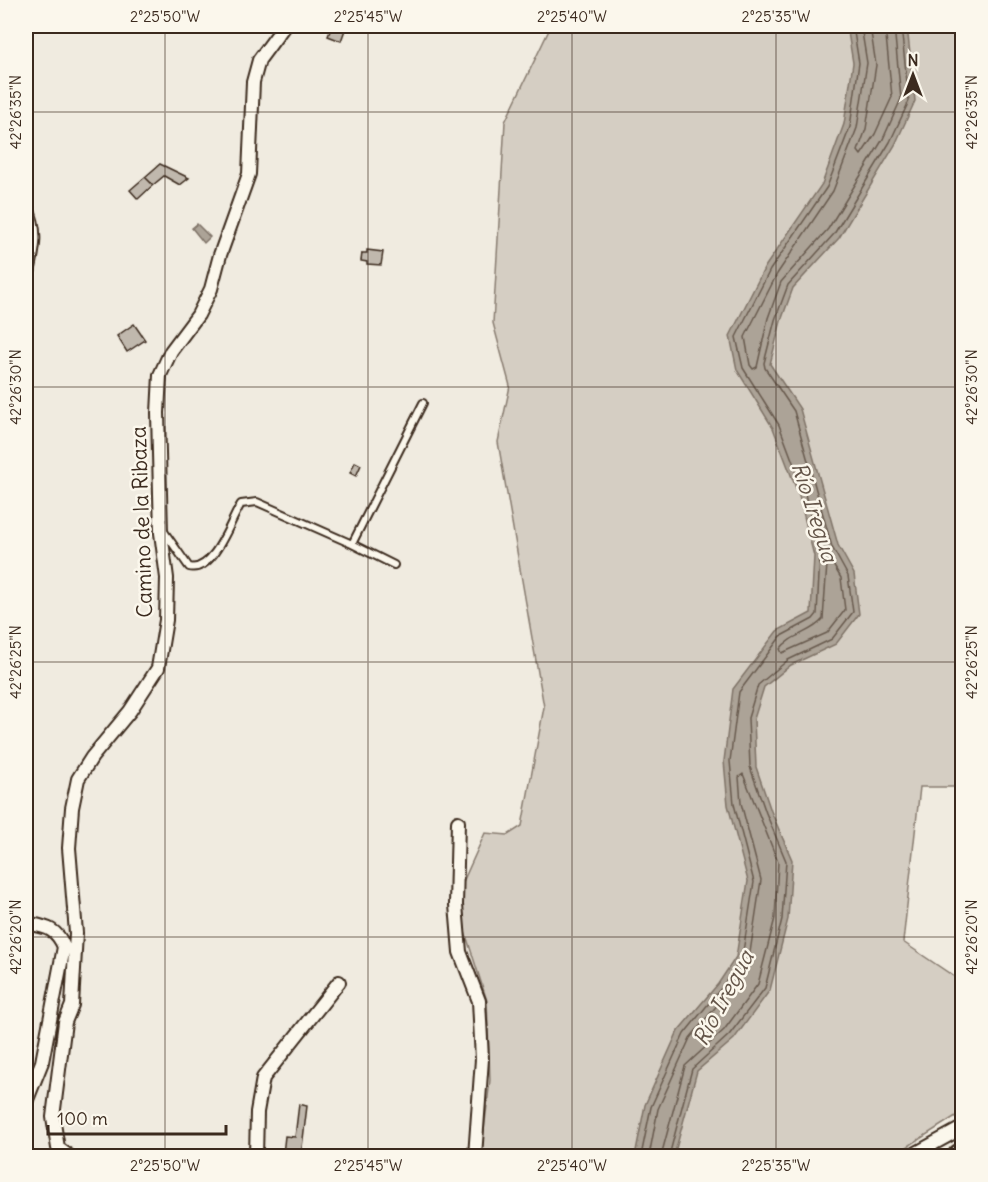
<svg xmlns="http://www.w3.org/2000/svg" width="988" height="1182" font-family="Delius,sans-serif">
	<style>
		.green { fill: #d5cec3; stroke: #887c70; stroke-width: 1.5 }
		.water { fill: #aca397; stroke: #7f7367; stroke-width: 1.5 }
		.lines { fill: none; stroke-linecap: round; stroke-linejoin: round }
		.shore { stroke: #685a4e; stroke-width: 1.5 }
		.building { fill: #c0b8ad; stroke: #3b2a1e; stroke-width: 1.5 }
		.service-casing { stroke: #3b2a1e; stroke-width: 10 }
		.minor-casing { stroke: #3b2a1e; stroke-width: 16 }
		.motorway-casing { stroke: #3b2a1e; stroke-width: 27 }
		.service { stroke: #fbf7ec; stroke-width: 6 }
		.minor { stroke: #fbf7ec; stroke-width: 12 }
		.motorway { stroke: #fbf7ec; stroke-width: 22 }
		.ticks { fill: none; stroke: #3b2a1e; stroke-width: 1.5; stroke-opacity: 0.45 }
		.labels { text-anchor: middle; stroke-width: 5; stroke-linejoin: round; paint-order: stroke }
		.street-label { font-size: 21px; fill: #3b2a1e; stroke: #fbf7ec }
		.water-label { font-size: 22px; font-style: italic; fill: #635448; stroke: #fbf7ec }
		.neatline { fill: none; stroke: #3b2a1e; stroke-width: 2 }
		.ticks-label { font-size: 15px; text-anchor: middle; fill: #3b2a1e }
	</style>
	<rect width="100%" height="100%" fill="#f0ebe0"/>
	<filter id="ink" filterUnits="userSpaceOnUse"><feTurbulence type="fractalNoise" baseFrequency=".0167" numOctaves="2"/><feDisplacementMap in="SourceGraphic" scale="12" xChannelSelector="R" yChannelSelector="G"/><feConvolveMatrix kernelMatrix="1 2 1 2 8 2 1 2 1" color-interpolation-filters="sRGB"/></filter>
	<g filter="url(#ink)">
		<!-- green -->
		<path class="green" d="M 551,26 L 962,26 L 962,787 L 920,787 L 903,942 L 962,982 L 962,1112 L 893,1156 L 481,1156 L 490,1080 L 487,1001 L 465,932 L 463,909 L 463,882 L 485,833 L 508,835 L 522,826 L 544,707 L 498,442 L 510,386 L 493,323 L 505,122 Z"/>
		<!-- water -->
		<path class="water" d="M 847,26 L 907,26 L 915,101 L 895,145 L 839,238 L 793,288 L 781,321 L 770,364 L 800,409 L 838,545 L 854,574 L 859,614 L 836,644 L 791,665 L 764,687 L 754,719 L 756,767 L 771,811 L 792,860 L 788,919 L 770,990 L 734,1039 L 697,1071 L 674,1156 L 635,1156 L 645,1105 L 678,1031 L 718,984 L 736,957 L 748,881 L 728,805 L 724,761 L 733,689 L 777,631 L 811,613 L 814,556 L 799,496 L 773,428 L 737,370 L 730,336 L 765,267 L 822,184 L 844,124 L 853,63 Z
			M 197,224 L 210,237 L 204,243 L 192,228 Z"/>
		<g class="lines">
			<!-- shore -->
			<path class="shore" d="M 861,26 L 867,63 L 857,128 L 833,191 L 777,274 L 745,337 L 750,365 L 753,369 L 757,367 L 768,318 L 781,282 L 828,229 L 883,139 L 901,99 L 894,26
				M 870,26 L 876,65 L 866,129 L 858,151 L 861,155 L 875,134 L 892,97 L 885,26
				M 829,562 L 832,563 L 841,578 L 845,610 L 827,633 L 782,653 L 780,649 C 791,634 812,633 823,619 L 827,564 Z
				M 641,1156 L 651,1107 L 684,1034 L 722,987 L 742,958 L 754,882 L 734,804 L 730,761 L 739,692 L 781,636 L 813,619 L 817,614 L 820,555 L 805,494 L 779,425 L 743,368 L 736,337 L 770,270 L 827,187 L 850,127 L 859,63 L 853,26
				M 649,1156 L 658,1109 L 690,1038 L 728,992 L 749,959 L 761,880 L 741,803 L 739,777 L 743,774 L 778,862 L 775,918 L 758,984 L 724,1030 L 685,1066 L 661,1156
				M 669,1156 L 692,1069 L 729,1035 L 765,988 L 782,919 L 786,861 L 766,813 L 750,767 L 748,718 L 758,685 L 788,660 L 832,639 L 853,612 L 848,576 L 832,547 L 794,411 L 765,368 L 764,363 L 775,320 L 788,285 L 834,234 L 890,142 L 909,101 L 901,26"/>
		</g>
		<!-- building -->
		<path class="building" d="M 332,26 L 346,27 L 341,41 L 328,36 Z
			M 160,164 L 189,178 L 180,185 L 164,176 L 153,185 L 145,177 Z
			M 145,177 L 153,185 L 138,199 L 130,190 Z
			M 367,250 L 383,252 L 381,265 L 367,264 L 367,262 L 361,261 L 362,253 L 367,253 Z
			M 134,324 L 145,340 L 127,352 L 117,336 Z
			M 355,462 L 361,465 L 356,476 L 350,473 Z
			M 299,1104 L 307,1106 L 301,1156 L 283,1154 L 285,1136 L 295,1137 Z"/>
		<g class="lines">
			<defs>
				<path id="service" d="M 163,530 L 189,567 C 214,573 230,521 241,504 L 257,502 L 352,544 L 423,403
					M 352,544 L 394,565"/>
				<path id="minor" d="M 26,206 C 39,234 32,253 26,282
					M 458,822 L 456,905 L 460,952 L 479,1001 L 482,1059 L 475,1156
					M 26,923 C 45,927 56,927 64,947 L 42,1062 L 26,1102
					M 69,1156 L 58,1148 L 53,1117 L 65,1022 L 72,1005 L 76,933 L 69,848 L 72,808 L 78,779 L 92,757 L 130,711 L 158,668 L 166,620 L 167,578 L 161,533 L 158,413 L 160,375 L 171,351 L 198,315 L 211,289 L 220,255 L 249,174 L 253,82 L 259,60 L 284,26
					M 256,1156 L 257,1112 L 263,1078 L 339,982
					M 911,1156 L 962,1128"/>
				<path id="motorway" d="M 960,1156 L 962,1155"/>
			</defs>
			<!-- service casing -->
			<use href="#service" class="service-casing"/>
			<!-- minor casing -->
			<use href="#minor" class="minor-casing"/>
			<!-- motorway casing -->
			<use href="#motorway" class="motorway-casing"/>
			<!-- service -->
			<use href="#service" class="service"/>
			<!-- minor -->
			<use href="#minor" class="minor"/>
			<!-- motorway -->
			<use href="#motorway" class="motorway"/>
		</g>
	</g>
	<!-- ticks -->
	<path class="ticks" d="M 165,26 L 165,1156M 368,26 L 368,1156M 572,26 L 572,1156M 776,26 L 776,1156M 26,112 L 962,112M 26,387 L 962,387M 26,662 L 962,662M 26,937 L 962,937"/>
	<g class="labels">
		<!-- street labels -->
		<g class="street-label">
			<text transform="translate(142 522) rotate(-92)" y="7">Camino de la Ribaza</text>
		</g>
		<!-- water labels -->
		<g class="water-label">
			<text transform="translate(815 512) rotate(72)" y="8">Río Iregua</text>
			<text transform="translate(723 998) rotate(-62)" y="8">Río Iregua</text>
		</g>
	</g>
	<!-- margin -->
	<rect width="988" height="1182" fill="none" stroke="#fbf7ec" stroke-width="66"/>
	<!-- north arrow -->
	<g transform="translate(913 75)" stroke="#fbf7ec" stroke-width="4.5" paint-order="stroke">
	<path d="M0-4.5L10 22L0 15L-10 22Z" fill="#3b2a1e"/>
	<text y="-9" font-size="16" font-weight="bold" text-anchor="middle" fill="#3b2a1e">N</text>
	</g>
	<!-- scale -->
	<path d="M48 1125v9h178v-9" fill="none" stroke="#3b2a1e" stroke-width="3"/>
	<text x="57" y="1125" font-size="18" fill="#3b2a1e" stroke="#fbf7ec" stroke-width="4.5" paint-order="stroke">100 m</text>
	<rect x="33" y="33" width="922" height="1116" class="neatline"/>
	<g class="ticks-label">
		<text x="165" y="22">2°25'50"W</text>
		<text x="368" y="22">2°25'45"W</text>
		<text x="572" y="22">2°25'40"W</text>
		<text x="776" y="22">2°25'35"W</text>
		<text transform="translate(16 112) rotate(-90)" y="5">42°26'35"N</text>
		<text transform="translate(972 112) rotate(-90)" y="5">42°26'35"N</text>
		<text transform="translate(16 387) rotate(-90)" y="5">42°26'30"N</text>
		<text transform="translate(972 387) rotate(-90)" y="5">42°26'30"N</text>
		<text transform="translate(16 662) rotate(-90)" y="5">42°26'25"N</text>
		<text transform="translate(972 662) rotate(-90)" y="5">42°26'25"N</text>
		<text transform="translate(16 937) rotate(-90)" y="5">42°26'20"N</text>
		<text transform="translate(972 937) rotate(-90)" y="5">42°26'20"N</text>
		<text x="165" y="1171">2°25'50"W</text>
		<text x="368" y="1171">2°25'45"W</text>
		<text x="572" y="1171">2°25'40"W</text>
		<text x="776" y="1171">2°25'35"W</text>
	</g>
</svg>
